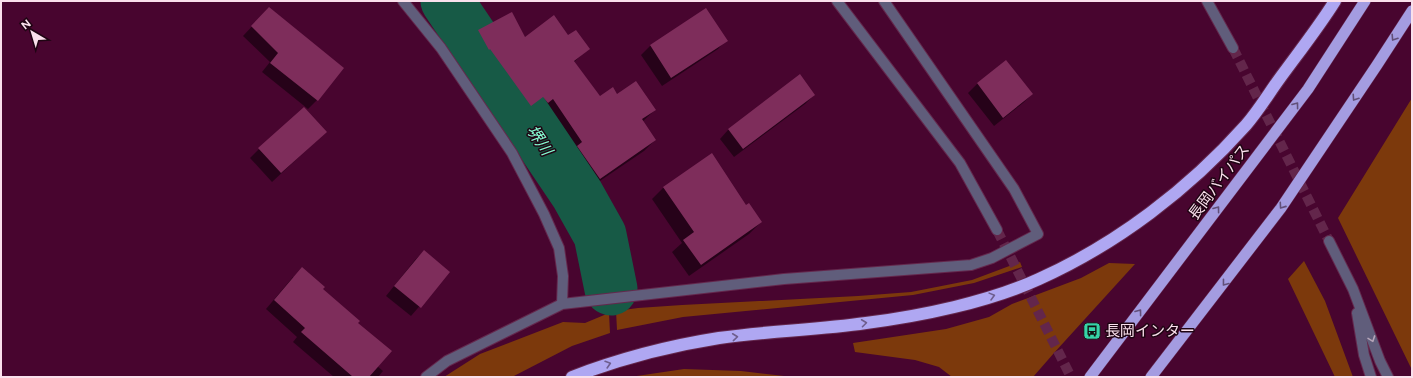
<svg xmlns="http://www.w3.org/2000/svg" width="1413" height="378" font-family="Figtree,'Noto Sans JP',sans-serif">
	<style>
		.green { fill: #7c390c }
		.shadow { fill: #0007 }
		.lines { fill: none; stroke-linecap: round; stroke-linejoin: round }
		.river { stroke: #175a46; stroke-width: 53 }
		.building { fill: #7e2d5b }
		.minor-tunnel { stroke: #63264b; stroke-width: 10; stroke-dasharray: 10 5; stroke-linecap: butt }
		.tertiary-tunnel { stroke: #63264b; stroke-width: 10; stroke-dasharray: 10 5; stroke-linecap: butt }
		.minor-casing { stroke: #64284d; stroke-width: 12 }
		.tertiary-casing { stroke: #64284d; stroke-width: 12 }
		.trunk-casing { stroke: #64284d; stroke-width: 12 }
		.motorway-casing { stroke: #64284d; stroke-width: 14 }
		.minor { stroke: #605d7b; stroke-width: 10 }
		.tertiary { stroke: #605d7b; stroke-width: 10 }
		.trunk { stroke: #a49ce1; stroke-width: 11 }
		.motorway { stroke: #afa7f2; stroke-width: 12 }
		.oneway { stroke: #62507a }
		.oneway2 { stroke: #6e5e8e }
		.oneway3 { stroke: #b5a5b9 }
		.labels { text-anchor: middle; stroke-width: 3; stroke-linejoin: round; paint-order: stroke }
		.street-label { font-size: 15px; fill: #fae0ec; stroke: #1f0513 }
		.poi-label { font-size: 15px; fill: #fae0ec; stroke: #1f0513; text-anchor: start }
		.water-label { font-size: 16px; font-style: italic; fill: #86fcd2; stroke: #1f0513 }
	</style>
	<rect width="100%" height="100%" fill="#48052f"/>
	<!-- green -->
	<path class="green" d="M 1412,98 L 1412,370 L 1338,218 Z
		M 1304,261 L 1325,301 L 1353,377 L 1335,377 L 1288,279 Z
		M 1020,262 L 1022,267 L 974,283 L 913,295 L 683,317 L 617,330 L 616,311 L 638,308 L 682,305 L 858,296 L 911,292 L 972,280 Z
		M 1109,263 L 1135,264 L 1054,353 L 1033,377 L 952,377 L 939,367 L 915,360 L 855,352 L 853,343 L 946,329 L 989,317 L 1012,304 L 1081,278 Z
		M 609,313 L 610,333 L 572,346 L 512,377 L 444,377 L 480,354 L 563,322 L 585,323 Z
		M 684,369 L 741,371 L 793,377 L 630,377 Z"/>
	<!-- shadow -->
	<path class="shadow" d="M 269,8 L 343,68 L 317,100 L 308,109 L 262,72 L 270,62 L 243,36 Z
		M 706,9 L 726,40 L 718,49 L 662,86 L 641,55 L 650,46 Z
		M 512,13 L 525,38 L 568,36 L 589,48 L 574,62 L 600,97 L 617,95 L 655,110 L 642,122 L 655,140 L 644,151 L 588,189 L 566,157 L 571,152 L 542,109 L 536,113 L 532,107 L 520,116 L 478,59 L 477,60 L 467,42 L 478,31 Z
		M 1006,61 L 1032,94 L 1023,103 L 994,126 L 968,93 L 977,84 Z
		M 800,76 L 814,95 L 805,104 L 734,157 L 720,139 L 728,130 Z
		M 326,132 L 272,182 L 250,158 L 259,149 Z
		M 663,188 L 745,206 L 761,222 L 749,234 L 689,276 L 672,252 L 682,243 L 652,199 Z
		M 424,251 L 449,272 L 411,316 L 386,296 L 415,260 Z
		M 293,277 L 322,289 L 377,366 L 383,371 L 378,377 L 334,377 L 293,342 L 297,337 L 266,309 Z"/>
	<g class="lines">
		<!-- river -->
		<path class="river" d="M 447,1 L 577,194 L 600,235 L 611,289"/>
	</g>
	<!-- building -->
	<path class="building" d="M 269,7 L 344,68 L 318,101 L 270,63 L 278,53 L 251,26 Z
		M 706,8 L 728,41 L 671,78 L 650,45 Z
		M 512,12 L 525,37 L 554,15 L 568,35 L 576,30 L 590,49 L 574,61 L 600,96 L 613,87 L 617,94 L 636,81 L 656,110 L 642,119 L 656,140 L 600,179 L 577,146 L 582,142 L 553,99 L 548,103 L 543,97 L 531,106 L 490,49 L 489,50 L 478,30 Z
		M 1006,60 L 1033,94 L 1003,118 L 977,83 Z
		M 800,74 L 815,95 L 743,149 L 728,129 Z
		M 304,107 L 327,132 L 281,173 L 258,148 Z
		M 712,153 L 746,205 L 749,203 L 762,222 L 701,265 L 683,240 L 694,232 L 663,187 Z
		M 424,250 L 450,272 L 421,308 L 394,286 Z
		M 302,267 L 325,287 L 323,289 L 360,321 L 358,323 L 392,351 L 369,377 L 353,377 L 301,332 L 305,328 L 274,300 Z"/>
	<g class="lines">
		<!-- minor-tunnel -->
		<path class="minor-tunnel" d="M 997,230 L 1071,377"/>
		<!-- tertiary-tunnel -->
		<path class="tertiary-tunnel" d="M 1233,48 L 1329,241"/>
		<defs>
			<path id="minor" d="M 403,1 L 441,48 L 512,153 L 544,214 L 559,248 L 563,276 L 562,304 L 447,361 L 426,377
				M 837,1 L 960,163 L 997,230
				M 562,304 L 784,279 L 971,265 L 992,258 L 1038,234 L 1014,189 L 884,1"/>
			<path id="tertiary" d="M 1207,1 L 1233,48
				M 1329,241 L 1353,289 L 1380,361 L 1388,377
				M 1357,313 L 1364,355 L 1371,377"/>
			<path id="trunk" d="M 1090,377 L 1308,89 L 1365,1
				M 1151,377 L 1281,208 L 1377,65 L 1412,11"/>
			<path id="motorway" d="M 572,377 C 619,359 668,346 719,338 C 767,331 817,330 866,323 C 921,316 989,302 1039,279 C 1117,244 1189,189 1246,125 C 1259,110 1269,93 1280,78 C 1299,52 1318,28 1335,1"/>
		</defs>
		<!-- minor casing -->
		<use href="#minor" class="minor-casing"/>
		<!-- tertiary casing -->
		<use href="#tertiary" class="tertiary-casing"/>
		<!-- trunk casing -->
		<use href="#trunk" class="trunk-casing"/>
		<!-- motorway casing -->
		<use href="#motorway" class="motorway-casing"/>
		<!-- minor -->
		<use href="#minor" class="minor"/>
		<!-- tertiary -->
		<use href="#tertiary" class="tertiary"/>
		<!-- trunk -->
		<use href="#trunk" class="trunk"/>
		<!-- motorway -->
		<use href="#motorway" class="motorway"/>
	</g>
	<!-- one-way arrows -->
	<defs><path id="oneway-chevron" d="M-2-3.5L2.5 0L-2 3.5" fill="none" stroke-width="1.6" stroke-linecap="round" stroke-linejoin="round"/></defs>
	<g class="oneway">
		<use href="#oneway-chevron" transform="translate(1394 38) rotate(123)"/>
		<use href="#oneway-chevron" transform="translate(1355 98) rotate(124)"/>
		<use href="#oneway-chevron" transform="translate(1296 105) rotate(-53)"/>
		<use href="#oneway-chevron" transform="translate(1282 206) rotate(125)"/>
		<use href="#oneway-chevron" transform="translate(1217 209) rotate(-53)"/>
		<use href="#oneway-chevron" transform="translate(1225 283) rotate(128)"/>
		<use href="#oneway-chevron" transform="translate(1139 312) rotate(-53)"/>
	</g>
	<g class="oneway2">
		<use href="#oneway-chevron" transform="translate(992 296) rotate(-15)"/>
		<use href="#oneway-chevron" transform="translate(864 323) rotate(-7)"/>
		<use href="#oneway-chevron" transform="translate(735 337) rotate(-6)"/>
		<use href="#oneway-chevron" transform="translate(608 364) rotate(-17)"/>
	</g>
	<use class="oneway3" href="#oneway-chevron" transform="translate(1372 339) rotate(70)"/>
	<!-- icons -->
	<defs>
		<symbol id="bus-square" viewBox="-11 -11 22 22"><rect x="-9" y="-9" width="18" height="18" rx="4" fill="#36d4a7" stroke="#1f0513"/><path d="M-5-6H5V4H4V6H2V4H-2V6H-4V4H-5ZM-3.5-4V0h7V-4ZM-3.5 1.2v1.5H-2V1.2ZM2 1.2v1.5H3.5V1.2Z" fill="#111"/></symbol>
	</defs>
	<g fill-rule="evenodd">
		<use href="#bus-square" x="1082" y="321" width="20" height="20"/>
	</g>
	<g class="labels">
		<!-- street labels -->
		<g class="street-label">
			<text transform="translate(1219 182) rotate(-53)" y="5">長岡バイパス</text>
		</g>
		<!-- poi labels -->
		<g class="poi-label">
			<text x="1105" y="336">長岡インター</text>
		</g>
		<!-- water labels -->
		<g class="water-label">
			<text transform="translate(540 140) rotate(56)" y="6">堺川</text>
		</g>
	</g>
	<!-- border -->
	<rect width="1413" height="378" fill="none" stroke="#fae0ec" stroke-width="4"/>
	<!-- north arrow -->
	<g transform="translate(32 32) rotate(322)" stroke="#1f0513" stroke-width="3" paint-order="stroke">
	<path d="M0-3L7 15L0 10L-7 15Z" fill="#fae0ec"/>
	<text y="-6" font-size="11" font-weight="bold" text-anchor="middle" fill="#fae0ec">N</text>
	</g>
</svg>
